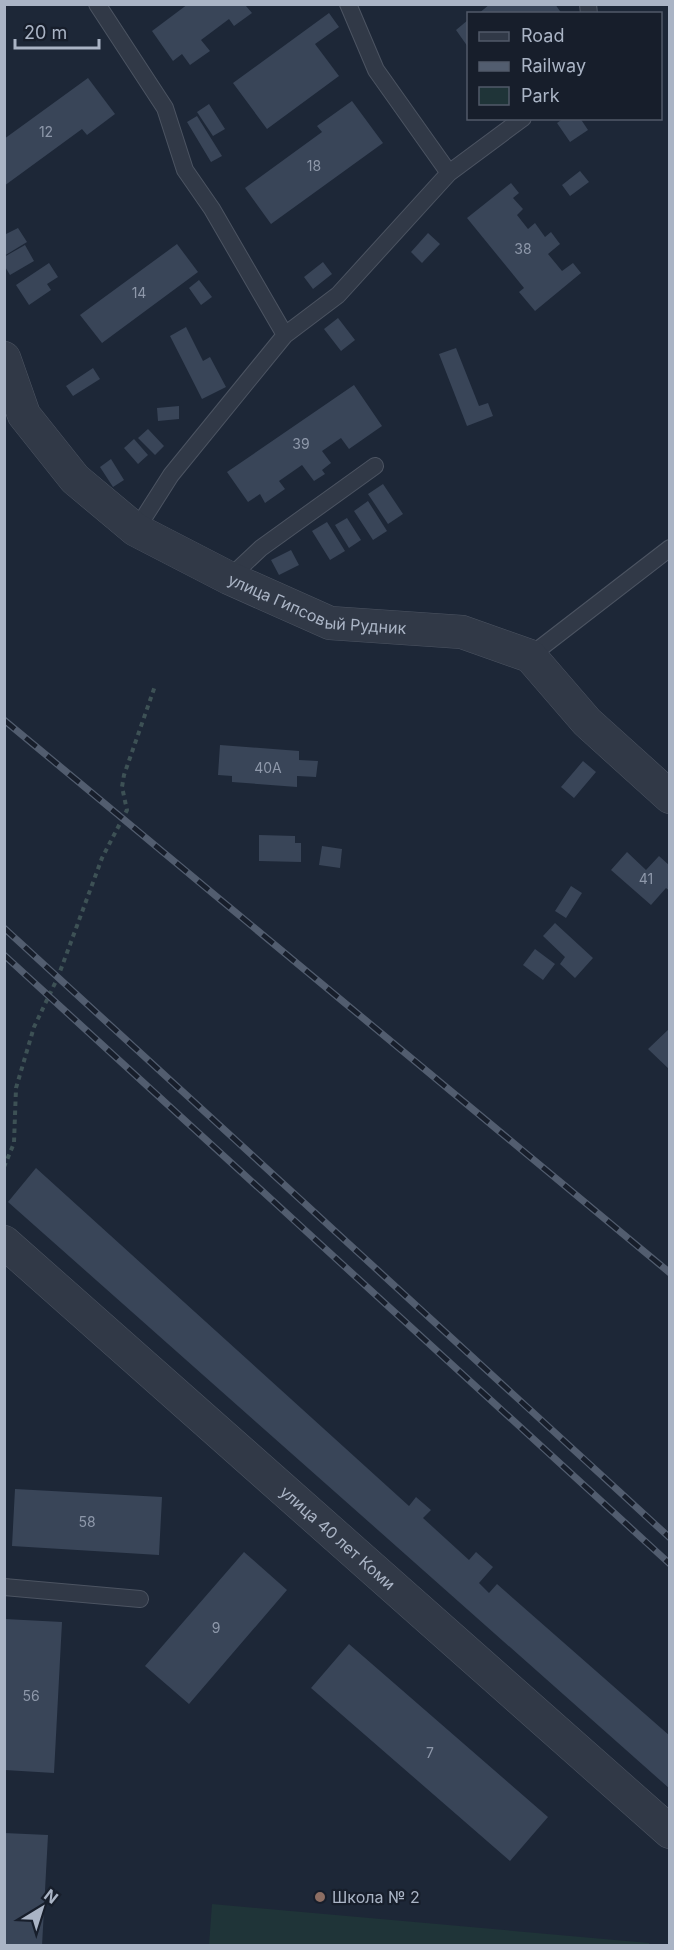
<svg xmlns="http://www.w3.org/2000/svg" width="674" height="1950" font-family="Inter,sans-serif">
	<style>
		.green { fill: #1f3438 }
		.building { fill: #394558 }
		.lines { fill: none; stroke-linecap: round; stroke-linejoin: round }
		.service-casing { stroke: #4c5462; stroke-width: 18 }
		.minor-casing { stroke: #4c5462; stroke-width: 34 }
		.path { stroke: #3d5155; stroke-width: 4; stroke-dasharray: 4.5 4.5; stroke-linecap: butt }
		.service { stroke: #313947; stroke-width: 16 }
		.minor { stroke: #313947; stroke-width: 33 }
		.rail-casing { stroke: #525d6f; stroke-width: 7 }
		.rail { stroke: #171e2b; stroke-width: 4.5; stroke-dasharray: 14; stroke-linecap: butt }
		.education-dot { fill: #8d6e63; stroke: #171e2b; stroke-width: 2 }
		.labels { text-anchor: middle; stroke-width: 4.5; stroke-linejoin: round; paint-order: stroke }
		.number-label { font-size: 14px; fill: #8e98aa }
		.street-label { font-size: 16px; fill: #aab4c5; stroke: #171e2b }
		.poi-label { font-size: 16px; fill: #aab4c5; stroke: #171e2b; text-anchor: start }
	</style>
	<rect width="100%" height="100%" fill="#1d2737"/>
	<!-- green -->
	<path class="green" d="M 212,1904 L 649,1943 L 649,1945 L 209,1945 Z"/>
	<!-- building -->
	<path class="building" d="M 188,4 L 249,4 L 246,6 L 252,13 L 234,26 L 229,19 L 201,40 L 210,51 L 190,65 L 182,54 L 173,61 L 152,31 Z
		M 490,4 L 555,4 L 562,14 L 478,14 Z
		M 329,13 L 339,27 L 315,44 L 339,76 L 267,129 L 233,83 Z
		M 468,20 L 468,47 L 456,30 Z
		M 88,78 L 115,114 L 87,135 L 82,129 L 4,186 L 4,139 Z
		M 352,101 L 383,143 L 271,224 L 245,188 L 322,132 L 317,126 Z
		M 209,104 L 225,129 L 213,136 L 197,112 Z
		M 197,116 L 222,156 L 211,162 L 187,122 Z
		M 564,118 L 580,118 L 588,130 L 570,142 L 557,123 Z
		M 580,171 L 589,182 L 570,196 L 562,185 Z
		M 511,183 L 519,193 L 513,198 L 523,209 L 517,215 L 528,229 L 535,223 L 545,237 L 551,232 L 560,244 L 548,254 L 562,271 L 573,263 L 581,273 L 535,311 L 519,292 L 524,288 L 467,218 Z
		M 18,228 L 27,242 L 4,256 L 4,235 Z
		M 428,233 L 440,244 L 422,263 L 411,252 Z
		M 177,244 L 198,272 L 102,343 L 80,315 Z
		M 25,245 L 34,261 L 10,275 L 4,265 L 4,257 Z
		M 323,262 L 332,274 L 313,289 L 304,277 Z
		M 49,263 L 58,277 L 47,284 L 51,290 L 29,305 L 16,285 Z
		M 199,280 L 212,297 L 201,305 L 189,288 Z
		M 338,318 L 355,340 L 341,351 L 324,329 Z
		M 186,327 L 203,361 L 210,357 L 226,387 L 202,399 L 170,336 Z
		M 456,348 L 479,406 L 488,403 L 493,416 L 467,426 L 439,354 Z
		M 93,368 L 100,379 L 73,396 L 66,386 Z
		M 354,385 L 382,426 L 349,449 L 341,438 L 322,451 L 331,463 L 322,470 L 325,474 L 314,481 L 302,465 L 279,481 L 285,489 L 265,503 L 260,494 L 248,502 L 227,472 Z
		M 179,406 L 179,419 L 158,421 L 157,408 Z
		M 148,429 L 164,446 L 155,455 L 138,438 Z
		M 134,439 L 148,455 L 138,464 L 124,448 Z
		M 111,459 L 124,480 L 113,487 L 100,467 Z
		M 383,484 L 403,514 L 388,524 L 368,494 Z
		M 368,501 L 387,531 L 373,540 L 354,511 Z
		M 347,518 L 361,540 L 349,548 L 335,525 Z
		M 327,522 L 345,551 L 330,560 L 312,531 Z
		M 291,550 L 299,565 L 279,575 L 271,560 Z
		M 220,745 L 299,751 L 299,760 L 318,761 L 316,777 L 297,776 L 297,787 L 232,782 L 232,776 L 218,775 Z
		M 583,761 L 596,772 L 574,798 L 561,787 Z
		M 259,835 L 295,836 L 295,843 L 301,843 L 301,862 L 259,861 Z
		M 322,846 L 342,849 L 340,868 L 319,865 Z
		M 627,852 L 646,870 L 659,856 L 670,866 L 670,891 L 666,888 L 651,905 L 611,870 Z
		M 571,886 L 582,893 L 566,918 L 555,911 Z
		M 555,923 L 593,958 L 575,978 L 560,964 L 565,957 L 543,936 Z
		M 535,949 L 555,964 L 543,980 L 523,965 Z
		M 670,1028 L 670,1070 L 648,1049 Z
		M 36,1168 L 409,1506 L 416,1497 L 431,1510 L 423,1518 L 469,1560 L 476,1552 L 493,1567 L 479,1583 L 489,1593 L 497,1584 L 670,1736 L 670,1789 L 8,1202 Z
		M 15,1489 L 162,1497 L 159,1555 L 12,1546 Z
		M 244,1552 L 287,1590 L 189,1704 L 145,1666 Z
		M 5,1619 L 62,1622 L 54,1773 L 5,1770 Z
		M 349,1644 L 548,1817 L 510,1861 L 311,1688 Z
		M 4,1833 L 48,1835 L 42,1946 L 4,1946 Z"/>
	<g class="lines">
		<defs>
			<path id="service" d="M 97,4 L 165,108 L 185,170 L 212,209 L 285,335
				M 348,4 L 376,70 L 449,173
				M 588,4 L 589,14
				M 136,530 L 171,475 L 285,335 L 338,295 L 449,173 L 523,118
				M 229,578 L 261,548 L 375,466
				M 530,656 L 670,548
				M 4,1587 L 140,1599"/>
			<g id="minor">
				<path id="s1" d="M 4,358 L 24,415 L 75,479 L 136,530 L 229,578 L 330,623 L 462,632 L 530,656 L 587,722 L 670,797"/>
				<path id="s2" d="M 4,1242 L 670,1832"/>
			</g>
		</defs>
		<!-- service casing -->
		<use href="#service" class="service-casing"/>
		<!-- minor casing -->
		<use href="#minor" class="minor-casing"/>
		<!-- path -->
		<path class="path" d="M 4,1167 L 14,1143 L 16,1088 L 34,1027 L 58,977 L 102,858 L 127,810 L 122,787 L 124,775 L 155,686"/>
		<!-- service -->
		<use href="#service" class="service"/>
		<!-- minor -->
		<use href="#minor" class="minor"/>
		<defs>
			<path id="rail" d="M 4,720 L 670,1273
				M 4,928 L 670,1538
				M 4,955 L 670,1564"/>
		</defs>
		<!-- rail casing -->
		<use href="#rail" class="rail-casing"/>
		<!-- rail -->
		<use href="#rail" class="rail"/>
	</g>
	<!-- markers -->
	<circle class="education-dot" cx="320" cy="1897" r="6"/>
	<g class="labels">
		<!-- number labels -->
		<g class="number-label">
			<text x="46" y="137">12</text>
			<text x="314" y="171">18</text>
			<text x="523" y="254">38</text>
			<text x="139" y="298">14</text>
			<text x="301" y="449">39</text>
			<text x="268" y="773">40А</text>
			<text x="646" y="884">41</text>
			<text x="87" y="1527">58</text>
			<text x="216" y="1633">9</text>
			<text x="31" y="1701">56</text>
			<text x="430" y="1758">7</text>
		</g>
		<!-- street labels -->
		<g class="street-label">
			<text dy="6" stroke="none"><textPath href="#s1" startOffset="420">улица Гипсовый Рудник</textPath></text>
			<text dy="6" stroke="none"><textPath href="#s2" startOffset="446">улица 40 лет Коми</textPath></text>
		</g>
		<!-- poi labels -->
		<g class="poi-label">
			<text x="332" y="1903">Школа № 2</text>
		</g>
	</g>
	<!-- border -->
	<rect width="674" height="1950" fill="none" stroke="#aab4c5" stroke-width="12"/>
	<!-- legend -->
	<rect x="467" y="12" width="195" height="108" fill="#171e2b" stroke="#525a69" stroke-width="1.5"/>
	<rect x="479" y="32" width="30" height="9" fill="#313947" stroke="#525a69" stroke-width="1.5"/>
	<text x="521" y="42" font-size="18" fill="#aab4c5">Road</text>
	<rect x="479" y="62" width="30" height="9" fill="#525d6f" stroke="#525a69" stroke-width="1.5"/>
	<text x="521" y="72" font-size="18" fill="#aab4c5">Railway</text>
	<rect x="479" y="87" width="30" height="18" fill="#1f3438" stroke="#525a69" stroke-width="1.5"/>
	<text x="521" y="102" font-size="18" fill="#aab4c5">Park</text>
	<!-- north arrow -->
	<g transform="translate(42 1908) rotate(38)" stroke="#171e2b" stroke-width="4.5" paint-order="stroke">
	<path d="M0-4.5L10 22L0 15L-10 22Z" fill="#aab4c5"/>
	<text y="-9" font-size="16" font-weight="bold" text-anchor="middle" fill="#aab4c5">N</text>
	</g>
	<!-- scale -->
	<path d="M15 39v9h84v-9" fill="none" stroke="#aab4c5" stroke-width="3"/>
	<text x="24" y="39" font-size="18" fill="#aab4c5" stroke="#171e2b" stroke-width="4.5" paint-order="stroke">20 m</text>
</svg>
